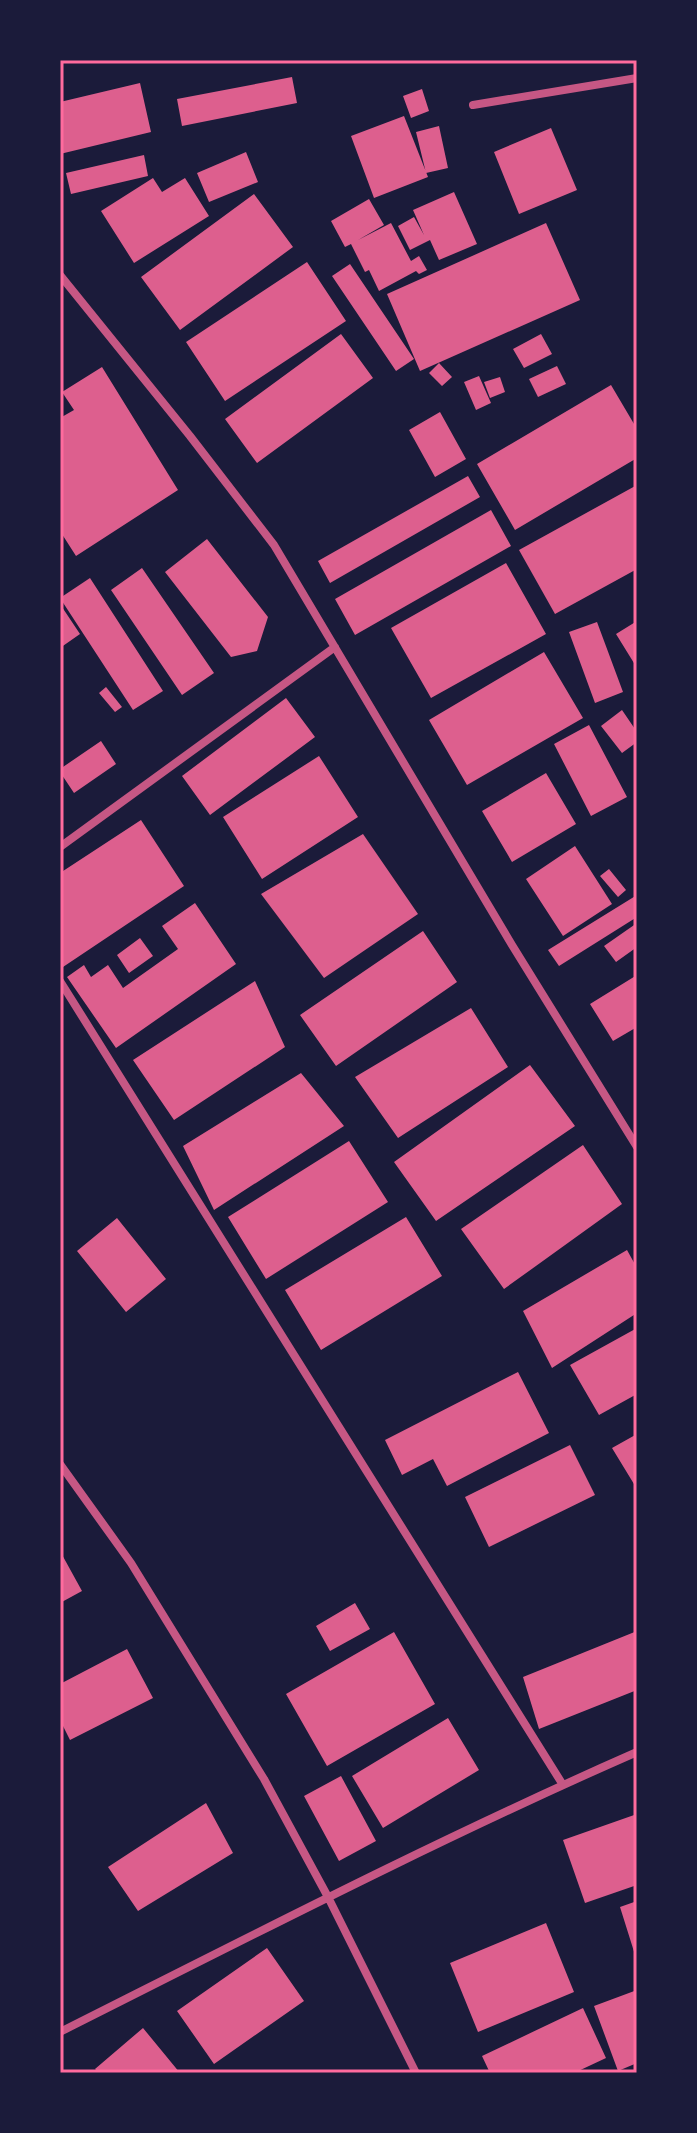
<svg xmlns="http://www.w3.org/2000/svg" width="697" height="2133" font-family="'PT Sans Narrow',sans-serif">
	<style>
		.building { fill: #dd5f8e }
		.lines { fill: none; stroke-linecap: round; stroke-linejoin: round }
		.minor { stroke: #c65784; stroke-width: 8 }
		.neatline { fill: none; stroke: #ff6b9d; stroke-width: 3 }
	</style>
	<rect width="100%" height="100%" fill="#1b1b3a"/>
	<!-- building -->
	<path class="building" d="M 292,77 L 297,103 L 182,126 L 177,99 Z
		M 140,83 L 151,132 L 60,154 L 60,102 Z
		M 422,89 L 429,111 L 411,118 L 403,96 Z
		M 404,116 L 428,177 L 374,198 L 351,136 Z
		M 439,126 L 448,168 L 426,173 L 416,132 Z
		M 551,128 L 577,190 L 519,214 L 494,152 Z
		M 246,152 L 258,182 L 209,202 L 197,173 Z
		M 144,155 L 148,176 L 71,194 L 66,173 Z
		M 153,178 L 162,192 L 185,178 L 209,216 L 134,263 L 101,211 Z
		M 454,192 L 477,244 L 439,260 L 430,240 L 410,250 L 398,226 L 414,217 L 424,235 L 413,210 Z
		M 254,194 L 293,247 L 180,330 L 141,277 Z
		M 369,199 L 384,225 L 358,240 L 391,223 L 411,261 L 419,256 L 427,270 L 419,274 L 416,271 L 379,291 L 369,270 L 365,272 L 351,244 L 345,247 L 331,221 Z
		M 546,223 L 580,300 L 420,371 L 387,294 Z
		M 307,262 L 346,321 L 225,401 L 186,342 Z
		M 350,264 L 414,359 L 396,371 L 332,276 Z
		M 341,334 L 373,378 L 257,463 L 225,419 Z
		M 541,334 L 552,354 L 524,368 L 513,349 Z
		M 439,363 L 452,377 L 442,386 L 429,373 Z
		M 557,366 L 566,384 L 538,397 L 529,379 Z
		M 102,367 L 178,490 L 76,556 L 60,531 L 60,418 L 74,410 L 62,392 Z
		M 479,376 L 491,403 L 476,410 L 464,382 Z
		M 500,377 L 505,392 L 490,398 L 484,382 Z
		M 611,385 L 637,429 L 637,458 L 515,530 L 477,464 Z
		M 440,412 L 466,459 L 435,477 L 409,430 Z
		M 468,476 L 480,497 L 330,583 L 318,561 Z
		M 637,485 L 637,569 L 555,614 L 519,550 Z
		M 491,510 L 511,546 L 355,635 L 335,599 Z
		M 207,539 L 268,617 L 257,651 L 231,657 L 165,572 Z
		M 506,563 L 546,634 L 431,698 L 391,628 Z
		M 142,568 L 214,673 L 182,695 L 111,590 Z
		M 90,578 L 163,691 L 133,710 L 60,598 Z
		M 60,604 L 80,634 L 60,648 Z
		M 637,621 L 637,668 L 616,634 Z
		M 597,622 L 623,692 L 595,703 L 569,632 Z
		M 544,652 L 583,718 L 467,785 L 429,720 Z
		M 106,687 L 122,707 L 115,712 L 99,693 Z
		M 286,698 L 315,737 L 210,815 L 182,776 Z
		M 622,710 L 637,732 L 637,742 L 622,753 L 601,726 Z
		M 589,725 L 627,797 L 591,816 L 554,744 Z
		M 101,741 L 116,764 L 74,793 L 60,772 L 60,769 Z
		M 319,756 L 358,817 L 262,879 L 223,817 Z
		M 546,773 L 576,824 L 512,862 L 482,811 Z
		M 141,820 L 184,886 L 63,967 L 60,963 L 60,873 Z
		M 363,834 L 418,914 L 324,978 L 261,894 Z
		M 575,846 L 612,904 L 563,936 L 526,879 Z
		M 609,869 L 626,890 L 618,897 L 600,876 Z
		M 637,895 L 637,917 L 559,966 L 548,950 Z
		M 195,903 L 236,964 L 116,1048 L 67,977 L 84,965 L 91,977 L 108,965 L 123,988 L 178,949 L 162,926 Z
		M 637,923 L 637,947 L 616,962 L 604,946 Z
		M 423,931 L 457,982 L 336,1066 L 300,1015 Z
		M 140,938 L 153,956 L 129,973 L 117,955 Z
		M 637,975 L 637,1027 L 613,1041 L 590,1004 Z
		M 255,981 L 285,1047 L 174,1120 L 133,1060 Z
		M 471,1008 L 508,1067 L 398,1138 L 355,1077 Z
		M 530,1065 L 575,1126 L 436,1221 L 394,1162 Z
		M 301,1073 L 344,1126 L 214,1210 L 183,1146 Z
		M 349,1141 L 388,1202 L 266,1279 L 228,1217 Z
		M 583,1145 L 622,1204 L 504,1289 L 461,1229 Z
		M 406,1217 L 442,1276 L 321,1350 L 285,1290 Z
		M 117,1218 L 166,1279 L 126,1312 L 77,1251 Z
		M 627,1250 L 637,1268 L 637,1313 L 552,1368 L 523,1311 Z
		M 637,1328 L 637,1394 L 599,1415 L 570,1365 Z
		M 518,1372 L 549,1433 L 447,1486 L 433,1459 L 402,1475 L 385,1440 Z
		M 637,1434 L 637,1489 L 612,1448 Z
		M 570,1445 L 595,1495 L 489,1547 L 465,1497 Z
		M 60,1551 L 82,1591 L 60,1603 Z
		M 355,1603 L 370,1629 L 330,1651 L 316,1626 Z
		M 637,1631 L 637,1690 L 539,1729 L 523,1677 Z
		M 394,1632 L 435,1704 L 327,1766 L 286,1694 Z
		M 127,1649 L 153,1698 L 70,1740 L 60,1720 L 60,1684 Z
		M 448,1718 L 479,1770 L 383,1828 L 352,1776 Z
		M 341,1776 L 376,1841 L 339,1861 L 304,1796 Z
		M 206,1803 L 233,1853 L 138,1911 L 108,1867 Z
		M 637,1814 L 637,1885 L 585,1903 L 563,1840 Z
		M 637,1901 L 637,1958 L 636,1958 L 620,1907 Z
		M 546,1923 L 574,1992 L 478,2032 L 450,1963 Z
		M 267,1948 L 304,2001 L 214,2064 L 177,2011 Z
		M 637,1990 L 637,2063 L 618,2071 L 594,2006 Z
		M 583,2008 L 606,2058 L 574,2073 L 490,2073 L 482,2056 Z
		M 143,2028 L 180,2073 L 99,2073 L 95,2069 Z"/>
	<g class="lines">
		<!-- minor -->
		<path class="minor" d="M 473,105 L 637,78
			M 60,275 L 190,436 L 274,545 L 512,945 L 637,1147
			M 60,847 L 335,647
			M 60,981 L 563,1785
			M 60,1464 L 131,1563 L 264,1779 L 328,1897 L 416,2073
			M 60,2032 C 251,1936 441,1838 637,1752"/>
	</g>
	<!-- border -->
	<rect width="697" height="2133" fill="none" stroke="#1b1b3a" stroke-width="124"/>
	<rect x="62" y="62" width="573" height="2009" class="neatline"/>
</svg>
